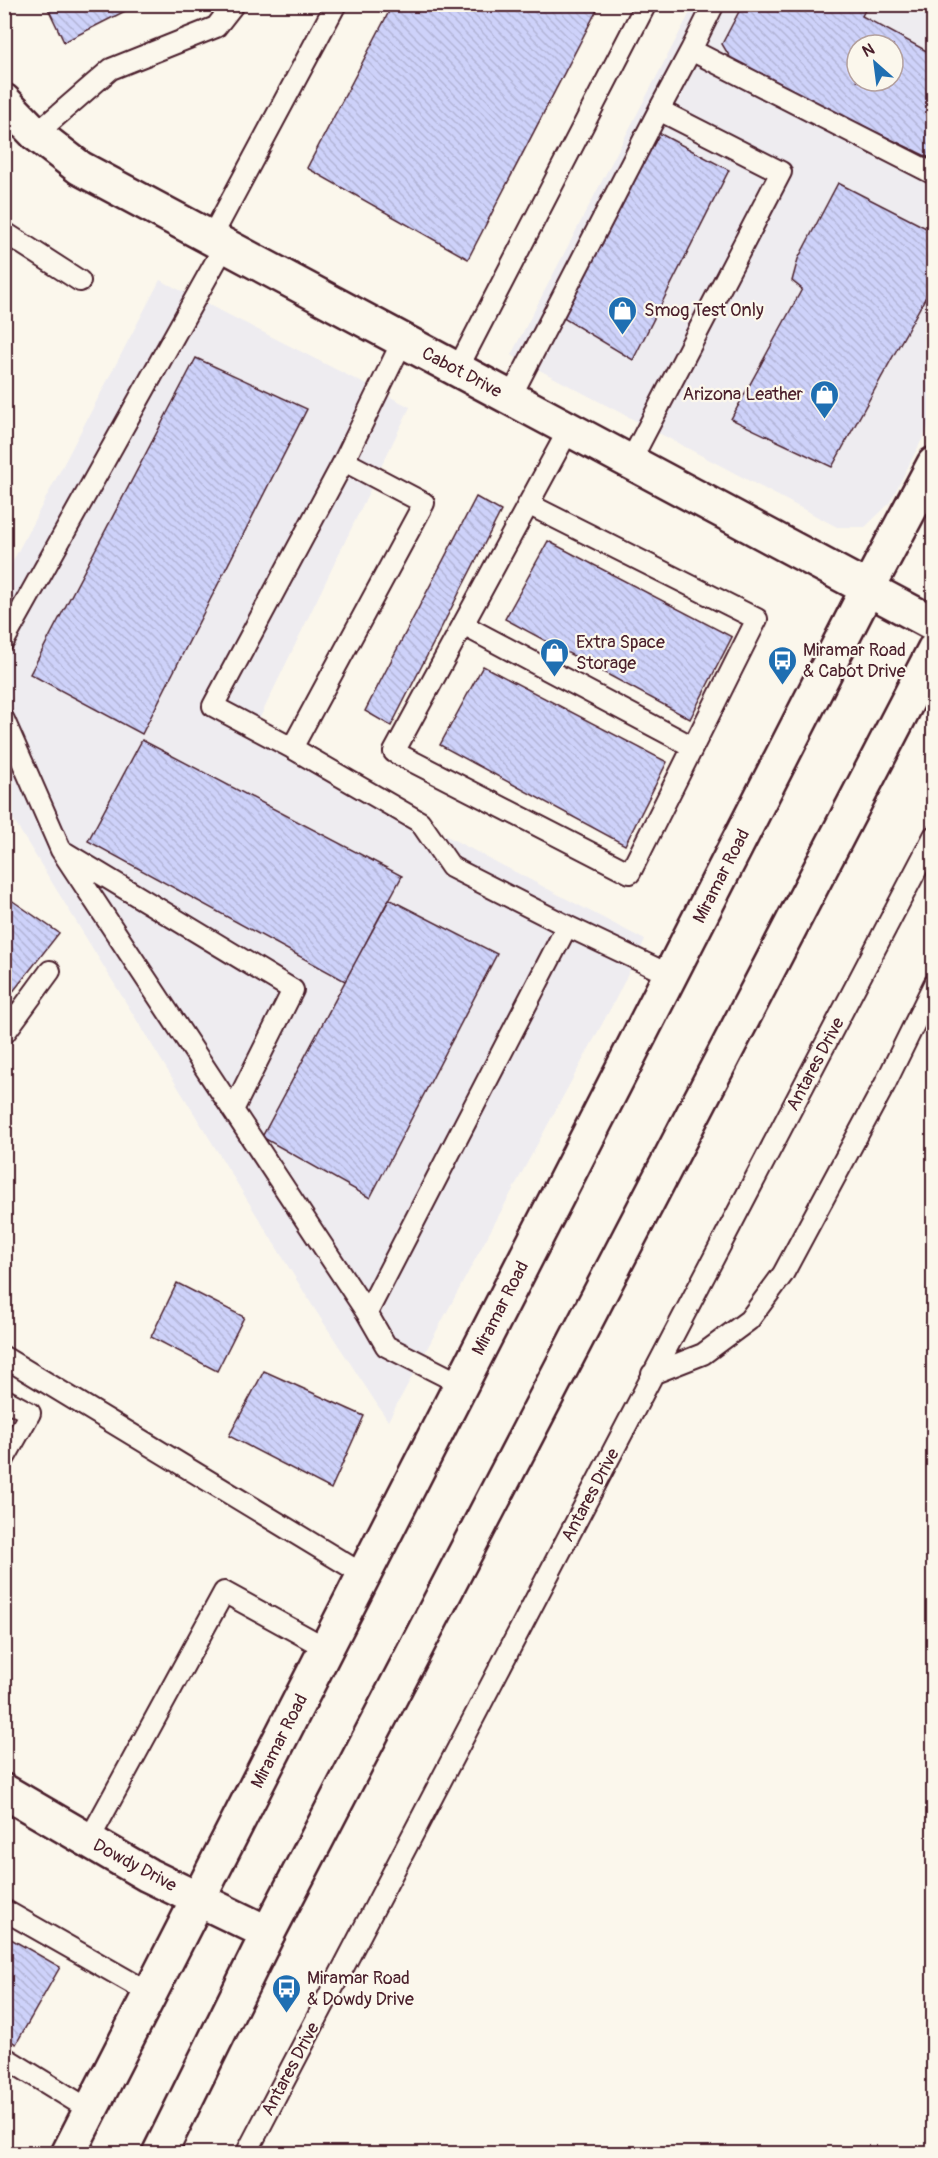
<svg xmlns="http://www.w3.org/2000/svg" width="938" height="2158" font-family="Pangolin,sans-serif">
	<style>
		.built { fill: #eeecf0; fill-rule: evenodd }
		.building { fill: url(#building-back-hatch); stroke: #4a1f2b; stroke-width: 1.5; fill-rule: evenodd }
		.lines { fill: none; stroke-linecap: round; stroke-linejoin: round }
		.lane-casing { stroke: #4a1f2b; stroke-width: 24 }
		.secondary-casing { stroke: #4a1f2b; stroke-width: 38 }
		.primary-casing { stroke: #4a1f2b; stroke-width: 38 }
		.lane { stroke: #fbf7ec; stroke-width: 20 }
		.secondary { stroke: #fbf7ec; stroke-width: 33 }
		.primary { stroke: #fbf7ec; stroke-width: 33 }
		.labels { text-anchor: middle; stroke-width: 4.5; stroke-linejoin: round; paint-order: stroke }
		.poi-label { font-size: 18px; fill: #4a1f2b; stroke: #fbf7ec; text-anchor: start }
		.street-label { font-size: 18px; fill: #4a1f2b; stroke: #fbf7ec }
	</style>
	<defs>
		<pattern id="building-back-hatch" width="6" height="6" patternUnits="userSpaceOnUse" patternTransform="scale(1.5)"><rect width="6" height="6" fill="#ced2fa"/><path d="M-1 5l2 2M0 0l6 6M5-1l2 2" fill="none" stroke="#b2b4d6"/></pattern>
	</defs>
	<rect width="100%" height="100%" fill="#fbf7ec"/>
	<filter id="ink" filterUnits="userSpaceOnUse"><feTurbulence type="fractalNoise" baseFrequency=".0167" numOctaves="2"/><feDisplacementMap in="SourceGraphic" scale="12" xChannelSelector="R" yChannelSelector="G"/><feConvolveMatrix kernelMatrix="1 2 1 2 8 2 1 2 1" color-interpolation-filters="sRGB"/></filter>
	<g filter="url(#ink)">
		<!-- built -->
		<path class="built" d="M 694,5 L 933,5 L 933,418 L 889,504 L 865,527 L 837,527 L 511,355 ZM 857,45 L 893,45 L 893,81 L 857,81 Z
			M 160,280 L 410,407 L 252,734 L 645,940 L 614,1002 L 388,1421 L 312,1305 L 8,811 L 4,800 L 4,578 Z"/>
		<!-- building -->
		<path class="building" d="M 46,4 L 139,4 L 64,42 Z
			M 393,4 L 600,4 L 468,259 L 307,168 Z
			M 743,4 L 868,4 L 862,16 L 934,55 L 934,160 L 734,64 L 722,44 ZM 857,45 L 893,45 L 893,81 L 857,81 Z
			M 655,131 L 729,170 L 633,360 L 560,316 Z
			M 838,183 L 934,232 L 934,282 L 832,467 L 731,419 L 802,289 L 792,281 L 798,259 Z
			M 196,358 L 307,409 L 142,734 L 30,674 Z
			M 476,497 L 501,511 L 391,726 L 365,711 Z
			M 548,541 L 732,637 L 690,719 L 505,619 Z
			M 483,666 L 667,762 L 625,845 L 440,745 Z
			M 142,740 L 402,876 L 345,981 L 88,841 Z
			M 4,895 L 59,933 L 4,1003 Z
			M 389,899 L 497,954 L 370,1198 L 262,1137 Z
			M 177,1283 L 244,1317 L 217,1371 L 151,1337 Z
			M 264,1371 L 364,1416 L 331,1489 L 229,1436 Z
			M 4,1935 L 60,1967 L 16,2044 L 4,2037 Z"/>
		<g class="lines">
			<defs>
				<path id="lane" d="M 714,4 L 691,50 L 934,174
					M 659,110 L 691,50
					M 36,134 L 111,69 L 216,27 L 234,4
					M 4,232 L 80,281
					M 211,238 L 336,4
					M 457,370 L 646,4
					M 510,398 L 659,110 L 781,172 L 630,462
					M 344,461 L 403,340
					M 528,504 L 757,619 L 630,873 L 394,752 L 569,429
					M 463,625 L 693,747
					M 4,641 L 225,245
					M 4,720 L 61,850 L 367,1313
					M 292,748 L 424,503 L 344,461 L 213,706 L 292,748 L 420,822 L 451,867 L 567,926 L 367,1313 L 386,1346 L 461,1384
					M 66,853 L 293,990 L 233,1110
					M 567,926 L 670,975
					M 4,1034 L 50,971
					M 4,1357 L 364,1575
					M 652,1374 L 703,1354 L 749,1320 L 783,1274 L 885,1084 L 934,984
					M 4,1399 L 30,1413 L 4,1459
					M 89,1840 L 224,1592 L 326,1648
					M 4,1910 L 150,1993
					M 4,2057 L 90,2110
					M 246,2154 L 934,836"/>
				<path id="secondary" d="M 4,101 L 36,134 L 80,168 L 934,624
					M 4,1791 L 148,1875 L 268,1933"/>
				<path id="primary" d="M 68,2154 L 868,588 L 934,464
					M 159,2154 L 268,1933 L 934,650"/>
			</defs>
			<!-- lane casing -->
			<use href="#lane" class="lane-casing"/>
			<!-- secondary casing -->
			<use href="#secondary" class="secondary-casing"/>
			<!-- primary casing -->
			<use href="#primary" class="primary-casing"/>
			<!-- lane -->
			<use href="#lane" class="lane"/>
			<!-- secondary -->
			<use href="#secondary" class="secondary"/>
			<!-- primary -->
			<use href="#primary" class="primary"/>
		</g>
	</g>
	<!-- icons -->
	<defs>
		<symbol id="shop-pin" viewBox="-11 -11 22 30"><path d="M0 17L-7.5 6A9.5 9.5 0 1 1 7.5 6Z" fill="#1f6fb2" stroke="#fbf7ec"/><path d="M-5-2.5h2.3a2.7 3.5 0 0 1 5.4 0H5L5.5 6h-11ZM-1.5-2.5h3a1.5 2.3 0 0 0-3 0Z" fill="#fff"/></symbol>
		<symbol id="bus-pin" viewBox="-11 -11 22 30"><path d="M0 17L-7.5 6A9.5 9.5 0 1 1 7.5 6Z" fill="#1f6fb2" stroke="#fbf7ec"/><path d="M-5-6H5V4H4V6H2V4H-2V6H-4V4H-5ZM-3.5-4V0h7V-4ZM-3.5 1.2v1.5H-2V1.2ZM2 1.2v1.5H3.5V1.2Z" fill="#fff"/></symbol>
	</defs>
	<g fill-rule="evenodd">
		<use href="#shop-pin" x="606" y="294" width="33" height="45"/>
		<use href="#shop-pin" x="808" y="378" width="33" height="45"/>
		<use href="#shop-pin" x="538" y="636" width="33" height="45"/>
		<use href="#bus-pin" x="766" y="644" width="33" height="45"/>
		<use href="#bus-pin" x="270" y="1972" width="33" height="45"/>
	</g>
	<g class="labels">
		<!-- poi labels -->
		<g class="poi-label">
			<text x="644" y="316">Smog Test Only</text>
			<text x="803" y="400" text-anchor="end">Arizona Leather</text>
			<text x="576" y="648">Extra Space<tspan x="576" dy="21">Storage</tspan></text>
			<text x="803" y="656">Miramar Road<tspan x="803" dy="21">&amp; Cabot Drive</tspan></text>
			<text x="307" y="1984">Miramar Road<tspan x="307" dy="21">&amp; Dowdy Drive</tspan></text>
		</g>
		<!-- street labels -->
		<g class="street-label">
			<text transform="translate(462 372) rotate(28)" y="6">Cabot Drive</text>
			<text transform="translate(721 876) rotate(-63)" y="6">Miramar Road</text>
			<text transform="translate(815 1064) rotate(-62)" y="6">Antares Drive</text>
			<text transform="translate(500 1308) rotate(-63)" y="6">Miramar Road</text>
			<text transform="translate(590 1495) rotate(-62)" y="6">Antares Drive</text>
			<text transform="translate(279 1741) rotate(-63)" y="6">Miramar Road</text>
			<text transform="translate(135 1865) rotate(28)" y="6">Dowdy Drive</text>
			<text transform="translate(290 2069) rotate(-62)" y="6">Antares Drive</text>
		</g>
	</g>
	<!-- margin -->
	<rect width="938" height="2158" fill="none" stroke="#fbf7ec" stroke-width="24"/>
	<rect x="12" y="12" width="914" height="2134" fill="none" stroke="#4a1f2b" stroke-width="2" filter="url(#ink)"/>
	<!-- north arrow -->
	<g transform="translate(875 63) rotate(332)"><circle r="28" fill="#fbf7ec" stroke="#b4a19f" stroke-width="1.5"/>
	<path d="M0-4.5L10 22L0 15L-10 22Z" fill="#1f6fb2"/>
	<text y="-9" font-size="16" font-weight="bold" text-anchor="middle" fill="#4a1f2b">N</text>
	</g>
</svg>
